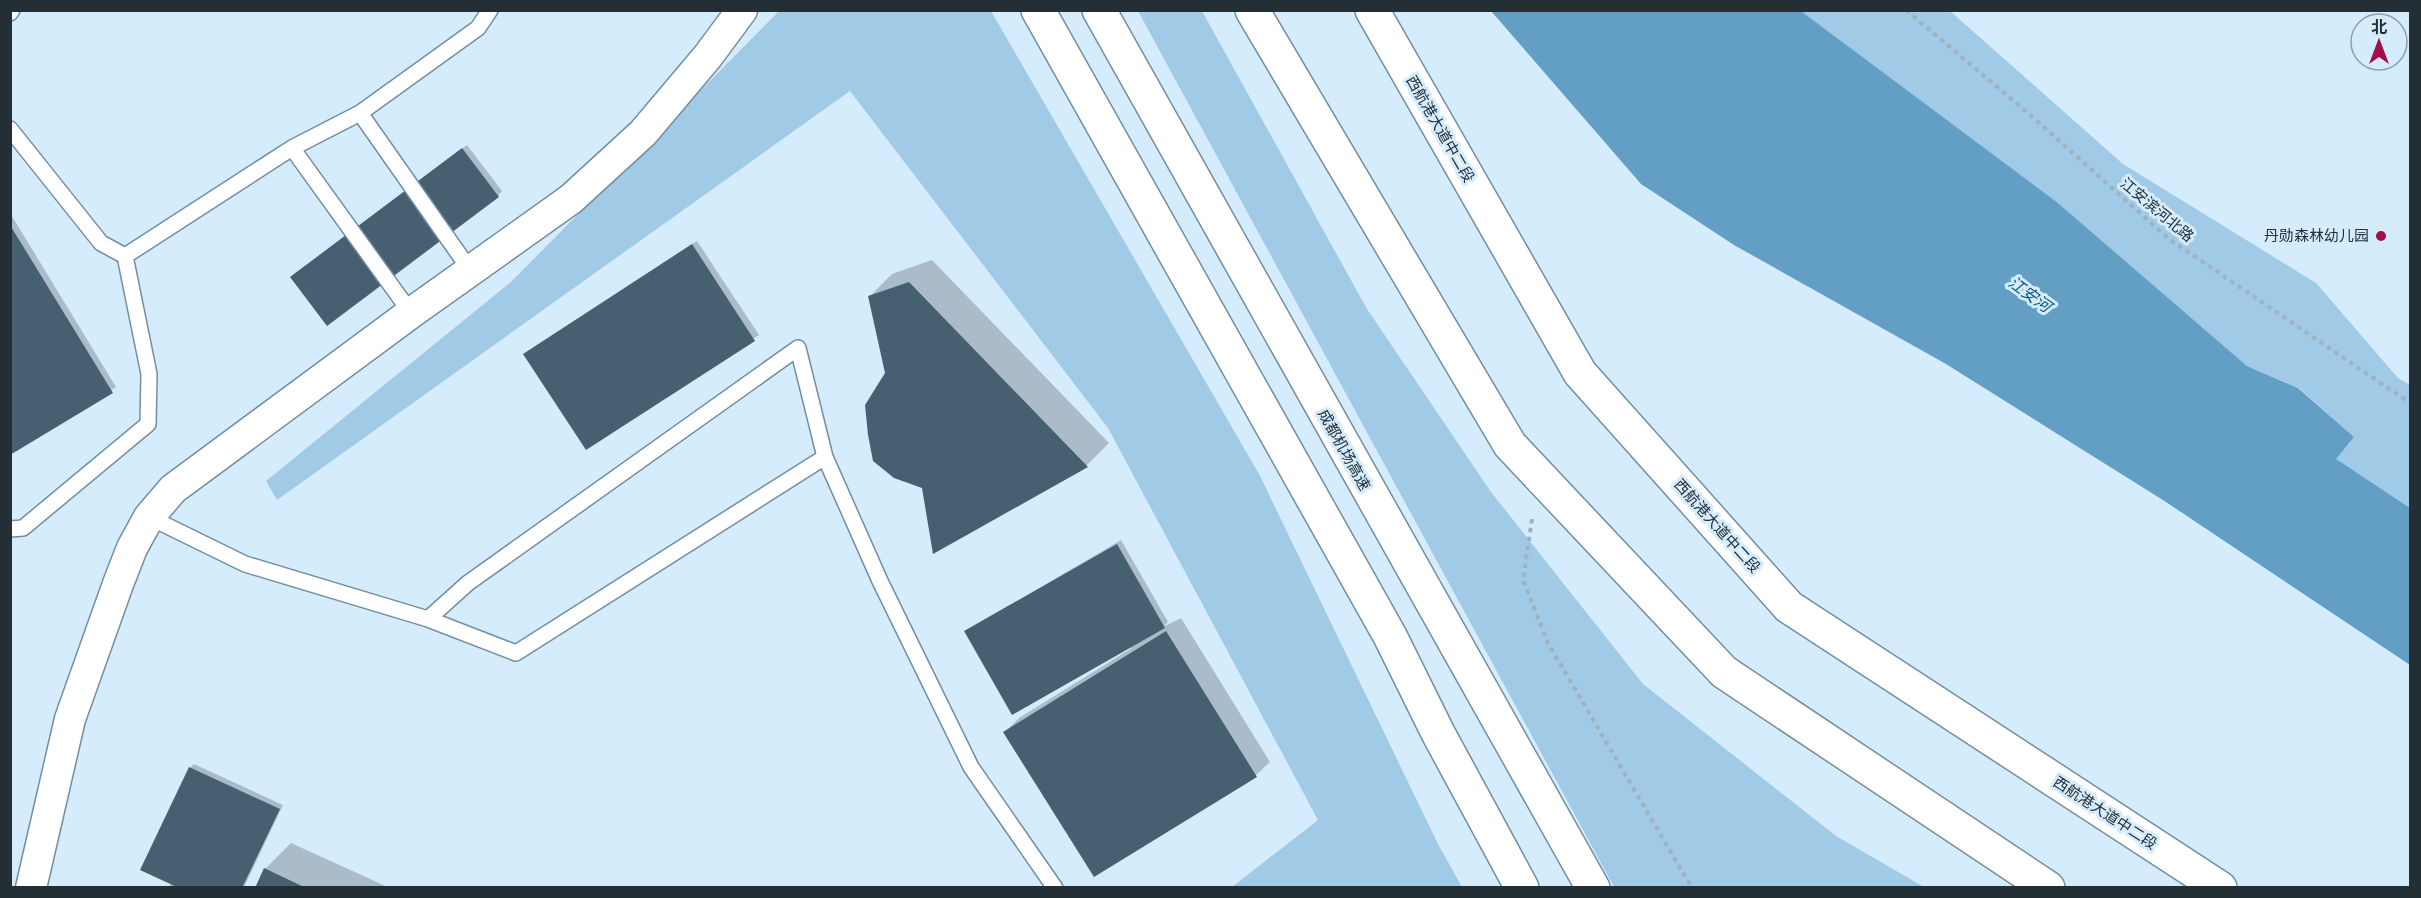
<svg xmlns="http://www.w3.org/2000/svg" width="2421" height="898" font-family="'Source Serif 4','Noto Sans SC',serif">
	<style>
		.green { fill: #a0cae6 }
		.water { fill: #639fc5 }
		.shadow { fill: #0003 }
		.building { fill: #476071 }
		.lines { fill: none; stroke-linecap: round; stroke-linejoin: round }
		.lane-casing { stroke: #738ea0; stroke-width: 18 }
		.street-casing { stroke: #738ea0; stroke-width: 33 }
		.primary-casing { stroke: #738ea0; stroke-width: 36 }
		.highway-casing { stroke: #738ea0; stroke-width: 36 }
		.path { stroke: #9fb2bf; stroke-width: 4; stroke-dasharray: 4.5 4.5; stroke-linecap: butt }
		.lane { stroke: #fff; stroke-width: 15 }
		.street { stroke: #fff; stroke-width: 30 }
		.primary { stroke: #fff; stroke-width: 33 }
		.highway { stroke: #fff; stroke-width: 33 }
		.poi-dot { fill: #a40e48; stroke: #d5ecfc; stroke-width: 2 }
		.labels { text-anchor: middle; stroke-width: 6; stroke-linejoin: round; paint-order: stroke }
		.street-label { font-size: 15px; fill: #232e35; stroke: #d5ecfc }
		.poi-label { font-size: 15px; fill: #232e35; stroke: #d5ecfc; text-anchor: end }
		.water-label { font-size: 16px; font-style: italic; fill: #09577d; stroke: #d5ecfc }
	</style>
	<rect width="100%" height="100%" fill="#d5ecfc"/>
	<!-- green -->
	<path class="green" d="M 779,11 L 991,11 L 1259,474 L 1438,844 L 1462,887 L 1232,887 L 1318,820 L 1108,428 L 850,91 L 277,500 L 266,481 L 511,282 Z
		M 1138,11 L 1202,11 L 1367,309 L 1491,492 L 1643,684 L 1836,836 L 1924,887 L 1614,887 Z
		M 1801,11 L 1950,11 L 2123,164 L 2316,283 L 2398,378 L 2410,385 L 2410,508 L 2335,459 L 2354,437 L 2299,388 L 2247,366 L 2058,203 Z"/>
	<!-- water -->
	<path class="water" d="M 1491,11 L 1801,11 L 2058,203 L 2247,366 L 2298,388 L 2354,437 L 2336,459 L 2410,508 L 2410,665 L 2166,502 L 1946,364 L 1734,245 L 1641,184 Z"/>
	<!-- shadow -->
	<path class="shadow" d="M 467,145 L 502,191 L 498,196 L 297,273 Z
		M 10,213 L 116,387 L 10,453 Z
		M 697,241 L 759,335 L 586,448 L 525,354 Z
		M 932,260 L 1109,443 L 1087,465 L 934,552 L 923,486 L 887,373 L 869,297 L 892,274 Z
		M 1121,540 L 1168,622 L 1163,627 L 1181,618 L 1270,762 L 1256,775 L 1094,875 L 1005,732 L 1019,718 L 1132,648 L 1130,646 L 966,631 Z
		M 194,764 L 283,805 L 244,887 L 246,888 L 167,888 L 172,883 L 190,768 Z
		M 291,843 L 390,888 L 257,888 L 265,869 Z"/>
	<!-- building -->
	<path class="building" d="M 462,148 L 499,197 L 327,326 L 290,277 Z
		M 10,225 L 113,393 L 10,455 Z
		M 692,244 L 755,341 L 586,450 L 523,354 Z
		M 909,282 L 1088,467 L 933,554 L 922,488 L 894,478 L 873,461 L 868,435 L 865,405 L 885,373 L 868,296 Z
		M 1117,544 L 1165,628 L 1012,715 L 964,631 Z
		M 1166,631 L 1257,777 L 1094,877 L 1003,732 Z
		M 189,767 L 280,809 L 242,888 L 179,888 L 140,870 Z
		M 264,868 L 306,888 L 255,888 Z"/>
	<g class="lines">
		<defs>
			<path id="lane" d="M 10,13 L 12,10
				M 360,113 L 470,270
				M 10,129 L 101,243 L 125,256 L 292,148 L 360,113 L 478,28 L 490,10
				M 292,148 L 411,313
				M 149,517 L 245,564 L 428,619 L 468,583 L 798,348 L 825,457 L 880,581 L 971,767 L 1055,888
				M 10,529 L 23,528 L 148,424 L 149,374 L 125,256
				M 428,619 L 516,653 L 825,457"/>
			<path id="street" d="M 31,888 L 70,719 L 118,584 L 132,548 L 149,517 L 173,489 L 411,313 L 571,199 L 643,133 L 708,56 L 742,10"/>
			<path id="primary" d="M 1252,10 L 1510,445 L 1724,672 L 2048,888
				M 1372,10 L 1580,373 L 1789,607 L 2220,888"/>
			<path id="highway" d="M 1038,10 L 1390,636 L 1438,733 L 1522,888
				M 1099,10 L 1593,888"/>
		</defs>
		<!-- lane casing -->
		<use href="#lane" class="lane-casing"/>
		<!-- street casing -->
		<use href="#street" class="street-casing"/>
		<!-- primary casing -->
		<use href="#primary" class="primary-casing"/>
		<!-- highway casing -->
		<use href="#highway" class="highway-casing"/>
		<!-- path -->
		<path class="path" d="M 1906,10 L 2036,120 L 2169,239 L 2410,403
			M 1532,519 L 1523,580 L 1548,643 L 1692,888"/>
		<!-- lane -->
		<use href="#lane" class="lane"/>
		<!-- street -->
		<use href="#street" class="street"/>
		<!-- primary -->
		<use href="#primary" class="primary"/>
		<!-- highway -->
		<use href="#highway" class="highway"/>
	</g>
	<!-- markers -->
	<circle class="poi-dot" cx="2381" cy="236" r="6"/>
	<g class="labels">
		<!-- street labels -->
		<g class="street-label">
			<text transform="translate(1440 129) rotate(60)" y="5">西航港大道中二段</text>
			<text transform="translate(2157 210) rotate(40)" y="5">江安滨河北路</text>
			<text transform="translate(1344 450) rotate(61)" y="5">成都机场高速</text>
			<text transform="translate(1717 526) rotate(48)" y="5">西航港大道中二段</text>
			<text transform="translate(2105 813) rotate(33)" y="5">西航港大道中二段</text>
		</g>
		<!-- poi labels -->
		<g class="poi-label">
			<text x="2369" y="241">丹勋森林幼儿园</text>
		</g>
		<!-- water labels -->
		<g class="water-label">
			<text transform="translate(2030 294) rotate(36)" y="6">江安河</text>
		</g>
	</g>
	<!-- border -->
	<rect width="2421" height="898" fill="none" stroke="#232e35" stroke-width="24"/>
	<!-- north arrow -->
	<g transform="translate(2379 42)"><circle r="28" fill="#d5ecfc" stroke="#8ea0ac" stroke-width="1.5"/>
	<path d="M0-4.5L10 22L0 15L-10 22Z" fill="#a40e48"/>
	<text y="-9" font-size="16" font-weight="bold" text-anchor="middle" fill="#232e35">北</text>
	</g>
</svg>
